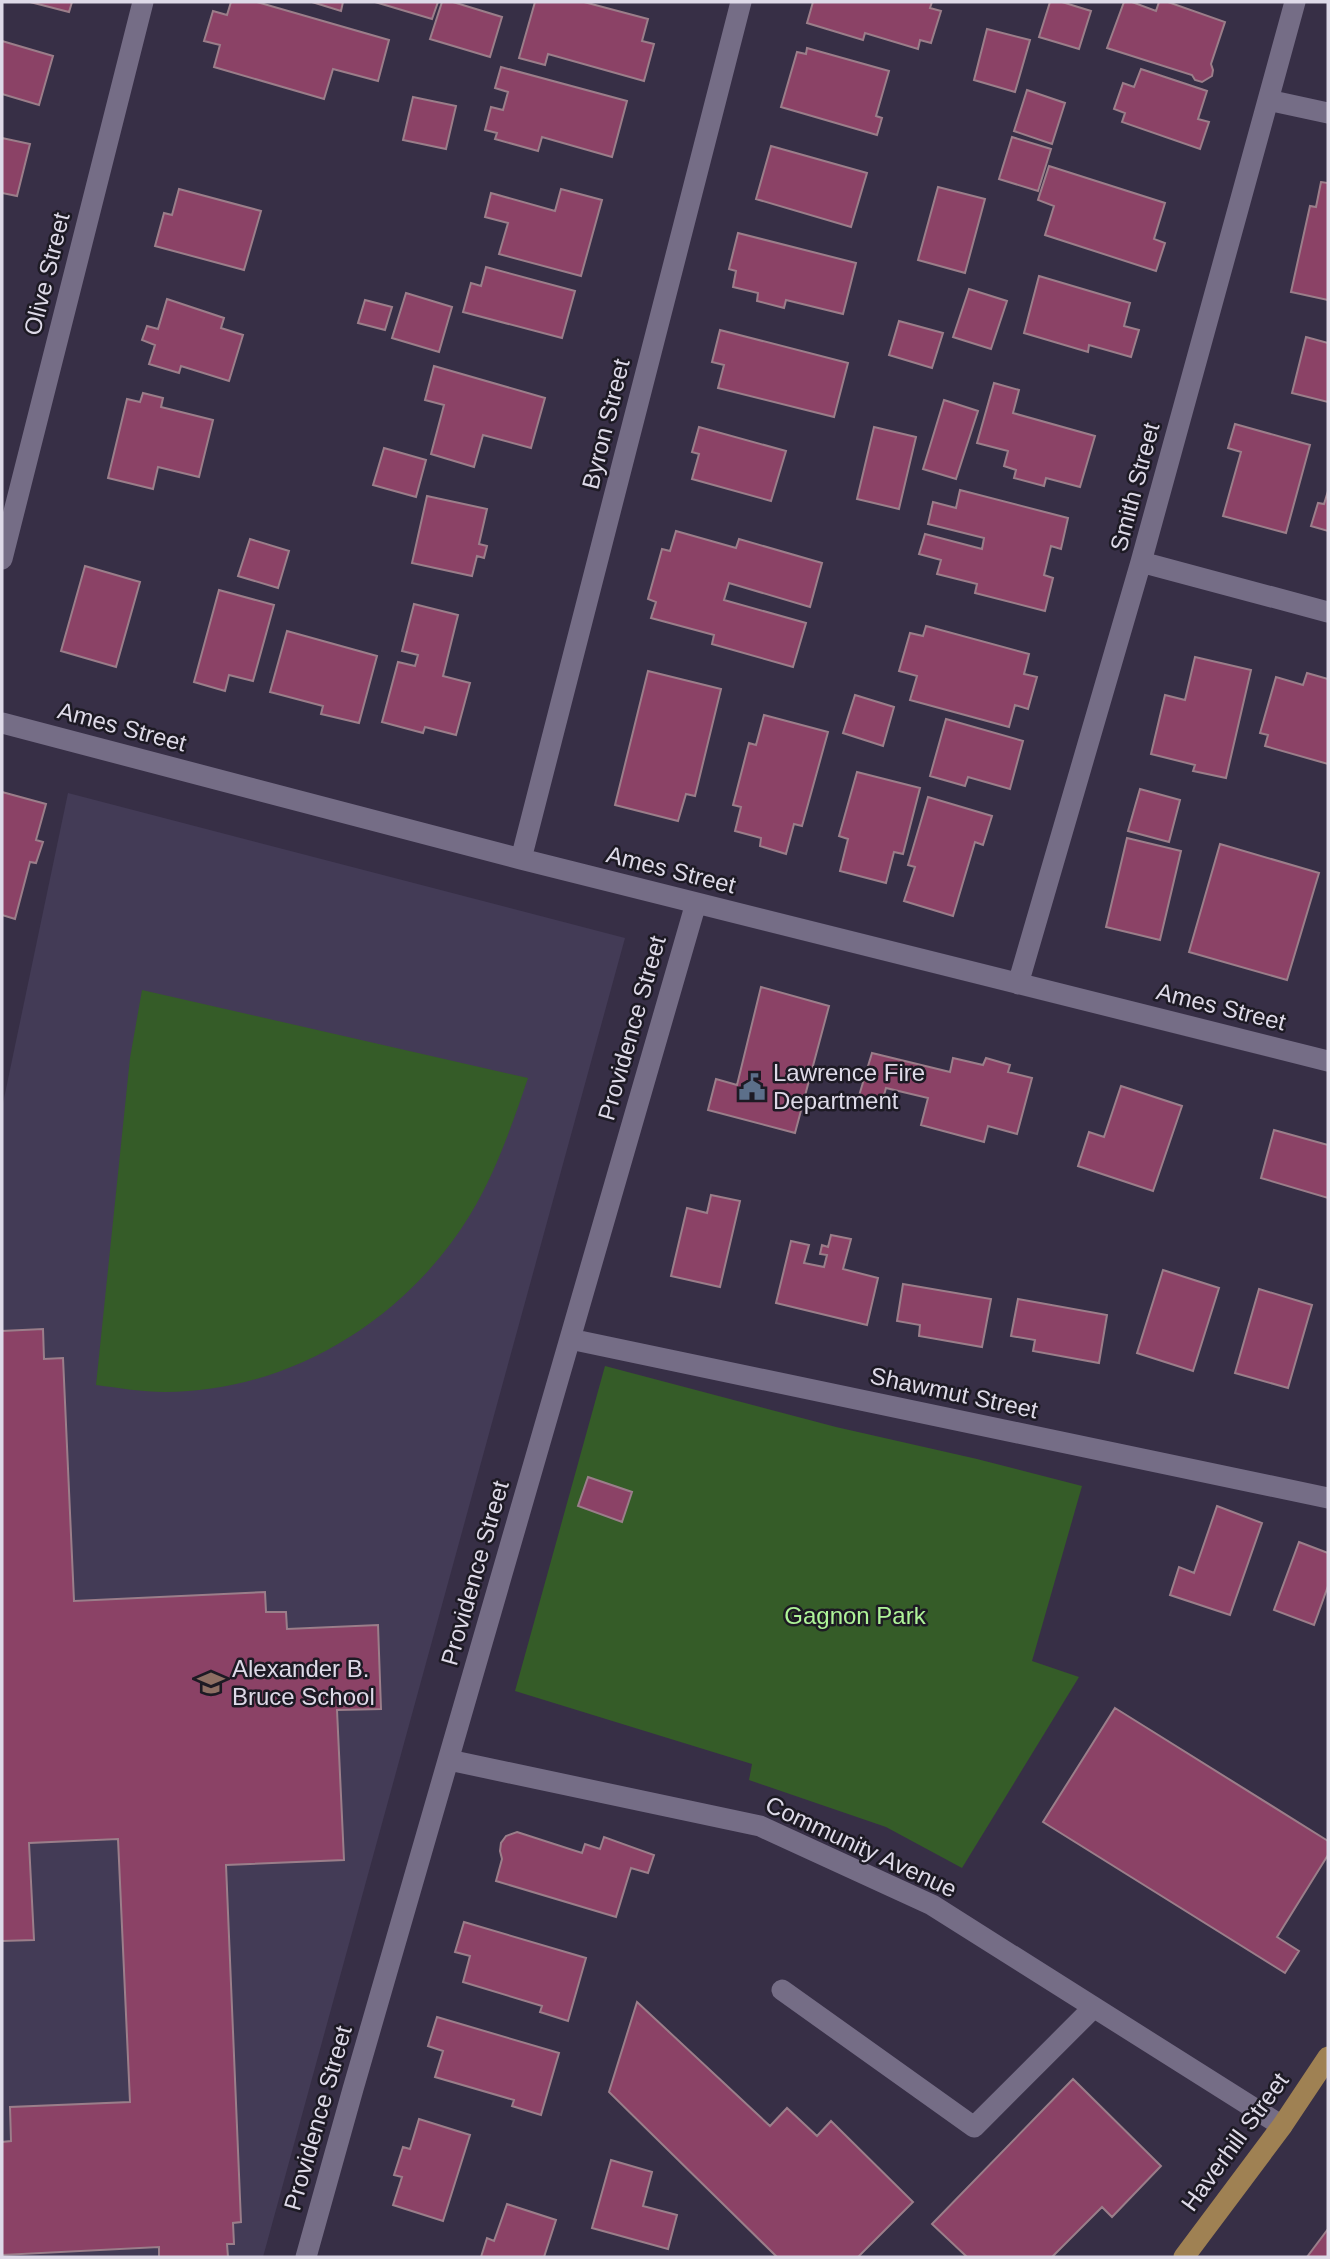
<svg xmlns="http://www.w3.org/2000/svg" width="1330" height="2259" font-family="Helvetica,sans-serif">
	<style>
		.built { fill: #433b56 }
		.green { fill: #355c28 }
		.building { fill: #8b4266; stroke: #9b7e8a; stroke-width: 2 }
		.lines { fill: none; stroke-linecap: round; stroke-linejoin: round }
		.minor { stroke: #756d86; stroke-width: 21 }
		.major { stroke: #9f8153; stroke-width: 21 }
		.labels { text-anchor: middle; stroke-width: 5; stroke-linejoin: round; paint-order: stroke }
		.street-label { font-size: 24px; fill: #dedae8; stroke: #1d1a24 }
		.poi-label { font-size: 24px; fill: #dedae8; stroke: #1d1a24; text-anchor: start }
		.park-label { font-size: 24px; fill: #aff499; stroke: #1d1a24 }
	</style>
	<rect width="100%" height="100%" fill="#372f46"/>
	<!-- built -->
	<path class="built" d="M 68,793 L 625,938 L 263,2257 L 2,2257 L 2,1108 Z"/>
	<!-- green -->
	<path class="green" d="M 142,990 L 528,1078 C 512,1125 496,1172 470,1215 C 406,1320 289,1392 165,1392 C 142,1392 119,1388 96,1385 L 130,1058 Z
		M 605,1366 L 836,1427 L 977,1459 L 1082,1486 L 1032,1661 L 1079,1677 L 962,1868 L 886,1827 L 749,1780 L 752,1764 L 515,1691 Z"/>
	<!-- building -->
	<path class="building" d="M 30,2 L 72,2 L 69,12 Z
		M 231,2 L 257,2 L 389,40 L 378,81 L 333,69 L 324,99 L 214,67 L 220,45 L 204,41 L 213,11 L 227,15 Z
		M 312,2 L 343,2 L 341,11 Z
		M 375,2 L 438,2 L 432,19 Z
		M 442,2 L 453,2 L 502,17 L 490,57 L 430,39 Z
		M 535,2 L 584,2 L 648,19 L 642,41 L 654,44 L 644,81 L 548,54 L 545,65 L 519,58 Z
		M 813,2 L 932,2 L 930,8 L 941,11 L 931,43 L 920,40 L 918,49 L 865,33 L 863,40 L 807,23 Z
		M 1050,2 L 1062,2 L 1091,11 L 1079,49 L 1039,37 Z
		M 1124,2 L 1132,2 L 1156,11 L 1159,2 L 1168,2 L 1225,22 L 1211,64 L 1213,70 L 1212,76 L 1202,82 L 1195,80 L 1192,75 L 1107,48 Z
		M 987,29 L 1030,40 L 1015,92 L 974,80 Z
		M 2,41 L 53,56 L 39,105 L 2,94 Z
		M 807,48 L 889,71 L 876,116 L 882,118 L 877,135 L 781,107 L 797,52 L 806,54 Z
		M 501,67 L 627,101 L 612,157 L 542,137 L 538,151 L 495,139 L 497,133 L 485,130 L 491,107 L 503,110 L 508,92 L 495,88 Z
		M 1141,69 L 1207,91 L 1198,119 L 1209,122 L 1200,149 L 1122,122 L 1125,113 L 1114,109 L 1123,83 L 1134,87 Z
		M 1027,90 L 1065,103 L 1052,144 L 1014,131 Z
		M 413,97 L 456,106 L 446,149 L 403,140 Z
		M 1012,137 L 1051,149 L 1038,191 L 999,179 Z
		M 2,138 L 30,144 L 17,196 L 2,193 Z
		M 771,146 L 867,173 L 851,227 L 756,199 Z
		M 1049,166 L 1165,203 L 1154,239 L 1165,243 L 1156,271 L 1045,235 L 1054,206 L 1038,200 Z
		M 1321,182 L 1328,183 L 1328,300 L 1291,292 L 1310,206 L 1316,207 Z
		M 938,187 L 985,199 L 965,273 L 918,260 Z
		M 179,189 L 261,211 L 244,270 L 155,246 L 164,213 L 172,215 Z
		M 561,189 L 602,200 L 581,276 L 499,254 L 508,223 L 485,217 L 491,193 L 555,211 Z
		M 738,233 L 856,263 L 843,314 L 786,300 L 784,308 L 757,301 L 758,293 L 733,287 L 736,271 L 729,269 Z
		M 486,267 L 575,291 L 562,338 L 463,312 L 471,283 L 481,286 Z
		M 1039,276 L 1130,303 L 1124,326 L 1139,330 L 1131,357 L 1089,345 L 1088,352 L 1024,333 Z
		M 969,289 L 1007,301 L 991,349 L 953,337 Z
		M 406,293 L 452,307 L 439,352 L 392,338 Z
		M 167,299 L 224,318 L 221,328 L 243,335 L 229,381 L 181,366 L 179,373 L 149,364 L 155,345 L 142,340 L 147,326 L 158,329 Z
		M 365,300 L 392,307 L 385,330 L 358,323 Z
		M 899,321 L 943,333 L 932,368 L 889,355 Z
		M 720,330 L 848,363 L 834,417 L 718,388 L 724,365 L 712,362 Z
		M 1306,337 L 1328,343 L 1328,402 L 1292,393 Z
		M 434,366 L 545,398 L 531,448 L 483,435 L 474,467 L 431,454 L 444,405 L 425,400 Z
		M 994,383 L 1019,390 L 1013,413 L 1095,436 L 1080,487 L 1046,478 L 1044,486 L 1014,478 L 1016,470 L 1004,466 L 1008,451 L 977,443 Z
		M 143,393 L 163,398 L 161,407 L 213,420 L 199,477 L 158,467 L 153,489 L 108,478 L 127,399 L 140,402 Z
		M 944,400 L 978,411 L 956,479 L 923,469 Z
		M 1235,424 L 1310,445 L 1286,533 L 1223,516 L 1241,452 L 1228,448 Z
		M 699,427 L 786,451 L 771,501 L 692,479 L 699,454 L 692,452 Z
		M 874,427 L 916,437 L 899,509 L 857,499 Z
		M 384,448 L 426,460 L 416,497 L 373,485 Z
		M 960,490 L 1068,518 L 1061,549 L 1051,546 L 1044,575 L 1053,578 L 1045,611 L 975,593 L 977,584 L 937,574 L 941,560 L 919,554 L 925,534 L 982,549 L 984,538 L 928,524 L 933,502 L 956,508 Z
		M 1328,491 L 1328,531 L 1311,526 L 1318,503 L 1324,504 Z
		M 427,496 L 487,509 L 479,544 L 487,546 L 484,558 L 477,556 L 472,576 L 412,563 Z
		M 676,531 L 736,548 L 739,539 L 822,563 L 810,607 L 729,583 L 724,600 L 806,623 L 793,667 L 712,644 L 714,635 L 651,618 L 656,602 L 648,599 L 662,549 L 670,551 Z
		M 250,539 L 289,551 L 278,588 L 238,576 Z
		M 85,566 L 140,582 L 116,667 L 61,651 Z
		M 219,590 L 274,605 L 253,681 L 229,675 L 225,691 L 194,682 Z
		M 414,604 L 458,615 L 443,676 L 470,683 L 456,735 L 425,727 L 423,733 L 382,722 L 398,662 L 415,666 L 418,655 L 402,651 Z
		M 926,626 L 1029,654 L 1024,674 L 1037,677 L 1028,709 L 1015,705 L 1009,727 L 910,700 L 917,676 L 899,671 L 910,633 L 923,636 Z
		M 287,631 L 377,656 L 359,723 L 321,714 L 323,706 L 270,692 Z
		M 1195,657 L 1251,670 L 1226,778 L 1193,771 L 1195,765 L 1151,754 L 1165,695 L 1185,700 Z
		M 648,671 L 721,689 L 695,796 L 686,794 L 678,821 L 615,805 Z
		M 1307,673 L 1328,679 L 1328,764 L 1265,746 L 1268,735 L 1260,733 L 1276,677 L 1303,685 Z
		M 855,695 L 894,707 L 883,746 L 843,733 Z
		M 764,715 L 828,732 L 802,826 L 794,824 L 786,854 L 760,846 L 761,838 L 735,831 L 741,807 L 733,805 L 749,743 L 756,745 Z
		M 946,719 L 1023,741 L 1010,789 L 968,777 L 965,786 L 930,776 Z
		M 857,772 L 920,788 L 903,854 L 894,852 L 886,883 L 840,871 L 848,839 L 839,836 Z
		M 1140,789 L 1180,800 L 1169,842 L 1128,831 Z
		M 2,792 L 46,804 L 36,840 L 43,842 L 36,863 L 30,862 L 15,919 L 2,915 Z
		M 928,797 L 992,816 L 983,845 L 975,842 L 953,916 L 904,901 L 915,867 L 908,865 Z
		M 1127,838 L 1181,851 L 1160,940 L 1106,927 Z
		M 1220,844 L 1319,873 L 1287,980 L 1189,952 Z
		M 761,987 L 829,1006 L 795,1133 L 708,1110 L 716,1079 L 737,1085 Z
		M 872,1053 L 950,1072 L 953,1058 L 983,1065 L 986,1058 L 1010,1065 L 1008,1072 L 1032,1078 L 1017,1134 L 988,1126 L 984,1142 L 921,1125 L 928,1098 L 886,1088 L 881,1106 L 858,1099 Z
		M 1121,1086 L 1182,1106 L 1153,1191 L 1078,1166 L 1089,1132 L 1104,1137 Z
		M 1274,1130 L 1328,1145 L 1328,1198 L 1261,1178 Z
		M 711,1195 L 740,1201 L 720,1287 L 671,1276 L 687,1208 L 707,1213 Z
		M 831,1235 L 851,1239 L 843,1269 L 878,1278 L 867,1325 L 776,1303 L 791,1241 L 809,1245 L 804,1263 L 824,1267 L 827,1255 L 820,1254 L 822,1245 L 828,1247 Z
		M 1163,1270 L 1219,1288 L 1193,1371 L 1137,1353 Z
		M 903,1284 L 991,1299 L 982,1347 L 919,1336 L 920,1325 L 897,1321 Z
		M 1259,1289 L 1312,1305 L 1288,1388 L 1235,1373 Z
		M 1018,1299 L 1107,1315 L 1099,1363 L 1033,1351 L 1035,1340 L 1011,1336 Z
		M 43,1329 L 44,1359 L 63,1358 L 74,1601 L 265,1592 L 266,1612 L 286,1612 L 287,1629 L 378,1625 L 381,1709 L 337,1710 L 344,1860 L 226,1865 L 241,2222 L 233,2223 L 234,2244 L 227,2244 L 228,2257 L 159,2257 L 159,2247 L 2,2255 L 2,2142 L 11,2141 L 10,2107 L 130,2102 L 118,1839 L 29,1843 L 34,1940 L 2,1941 L 2,1331 Z
		M 588,1477 L 632,1492 L 622,1522 L 578,1506 Z
		M 1217,1506 L 1262,1523 L 1230,1615 L 1170,1595 L 1179,1567 L 1194,1573 Z
		M 1299,1542 L 1328,1553 L 1328,1586 L 1314,1625 L 1274,1610 Z
		M 1115,1708 L 1328,1841 L 1328,1855 L 1277,1937 L 1299,1951 L 1285,1973 L 1043,1822 Z
		M 517,1832 L 582,1853 L 585,1844 L 600,1849 L 604,1837 L 654,1855 L 648,1873 L 631,1868 L 616,1917 L 496,1881 L 502,1859 L 500,1851 L 501,1843 L 506,1836 Z
		M 464,1922 L 586,1958 L 568,2021 L 540,2012 L 542,2006 L 463,1982 L 470,1956 L 455,1952 Z
		M 637,2002 L 770,2126 L 787,2108 L 817,2136 L 831,2121 L 913,2202 L 858,2257 L 777,2257 L 609,2092 Z
		M 437,2017 L 559,2053 L 541,2115 L 512,2106 L 514,2100 L 435,2077 L 443,2051 L 428,2046 Z
		M 1073,2079 L 1161,2166 L 1112,2217 L 1102,2207 L 1052,2257 L 967,2257 L 932,2224 Z
		M 419,2119 L 470,2135 L 443,2221 L 393,2205 L 402,2177 L 394,2175 L 403,2147 L 410,2149 Z
		M 611,2160 L 652,2172 L 643,2206 L 677,2215 L 668,2249 L 592,2228 Z
		M 507,2204 L 556,2220 L 544,2257 L 481,2257 L 487,2238 L 494,2241 Z
		M 1328,2229 L 1328,2257 L 1307,2257 Z"/>
	<g class="lines">
		<!-- minor -->
		<path class="minor" d="M 1268,100 L 1328,113
			M 2,559 L 143,2
			M 1141,562 L 1328,612
			M 2,723 L 521,859 L 1328,1061
			M 521,859 L 741,2
			M 1018,984 L 1141,562 L 1295,2
			M 570,1339 L 1328,1498
			M 449,1760 L 760,1826 L 932,1905 L 1282,2126
			M 782,1990 L 974,2127 L 1093,2008
			M 306,2257 L 353,2089 L 696,903"/>
		<!-- major -->
		<path class="major" d="M 1184,2257 L 1282,2126 L 1328,2057"/>
	</g>
	<!-- icons -->
	<defs>
		<symbol id="civic-bare" viewBox="-9 -9 18 18"><path d="M-.6-6.5H3V-4.5H.6V-3L4-1V1h2V6H-6V1h2V-1L-.6-3ZM-1.2 2.5V6h2.4V2.5Z" fill="#5c6f8a" stroke="#1d1a24" stroke-width="2.5" paint-order="stroke"/></symbol>
		<symbol id="school-bare" viewBox="-9 -9 18 18"><path d="M0-5L7-2L0 1L-7-2ZM-4 1L0 2.5L4 1V4Q0 6-4 4Z" fill="#8d6e63" stroke="#1d1a24" stroke-width="2.5" paint-order="stroke"/></symbol>
	</defs>
	<g fill-rule="evenodd">
		<use href="#civic-bare" x="733" y="1068" width="38" height="38"/>
		<use href="#school-bare" x="192" y="1664" width="38" height="38"/>
	</g>
	<g class="labels">
		<!-- street labels -->
		<g class="street-label">
			<text transform="translate(47 274) rotate(-76)" y="8">Olive Street</text>
			<text transform="translate(606 424) rotate(-76)" y="8">Byron Street</text>
			<text transform="translate(1135 487) rotate(-75)" y="8">Smith Street</text>
			<text transform="translate(122 727) rotate(15)" y="8">Ames Street</text>
			<text transform="translate(671 870) rotate(14)" y="8">Ames Street</text>
			<text transform="translate(1221 1007) rotate(14)" y="8">Ames Street</text>
			<text transform="translate(632 1028) rotate(-74)" y="8">Providence Street</text>
			<text transform="translate(954 1393) rotate(12)" y="8">Shawmut Street</text>
			<text transform="translate(475 1573) rotate(-74)" y="8">Providence Street</text>
			<text transform="translate(861 1847) rotate(25)" y="8">Community Avenue</text>
			<text transform="translate(318 2118) rotate(-74)" y="8">Providence Street</text>
			<text transform="translate(1235 2142) rotate(-54)" y="8">Haverhill Street</text>
		</g>
		<!-- poi labels -->
		<g class="poi-label">
			<text x="773" y="1081">Lawrence Fire<tspan x="773" dy="28">Department</tspan></text>
			<text x="232" y="1677">Alexander B.<tspan x="232" dy="28">Bruce School</tspan></text>
		</g>
		<!-- park labels -->
		<g class="park-label">
			<text x="855" y="1624">Gagnon Park</text>
		</g>
	</g>
	<!-- border -->
	<rect width="1330" height="2259" fill="none" stroke="#dedae8" stroke-width="7"/>
</svg>
